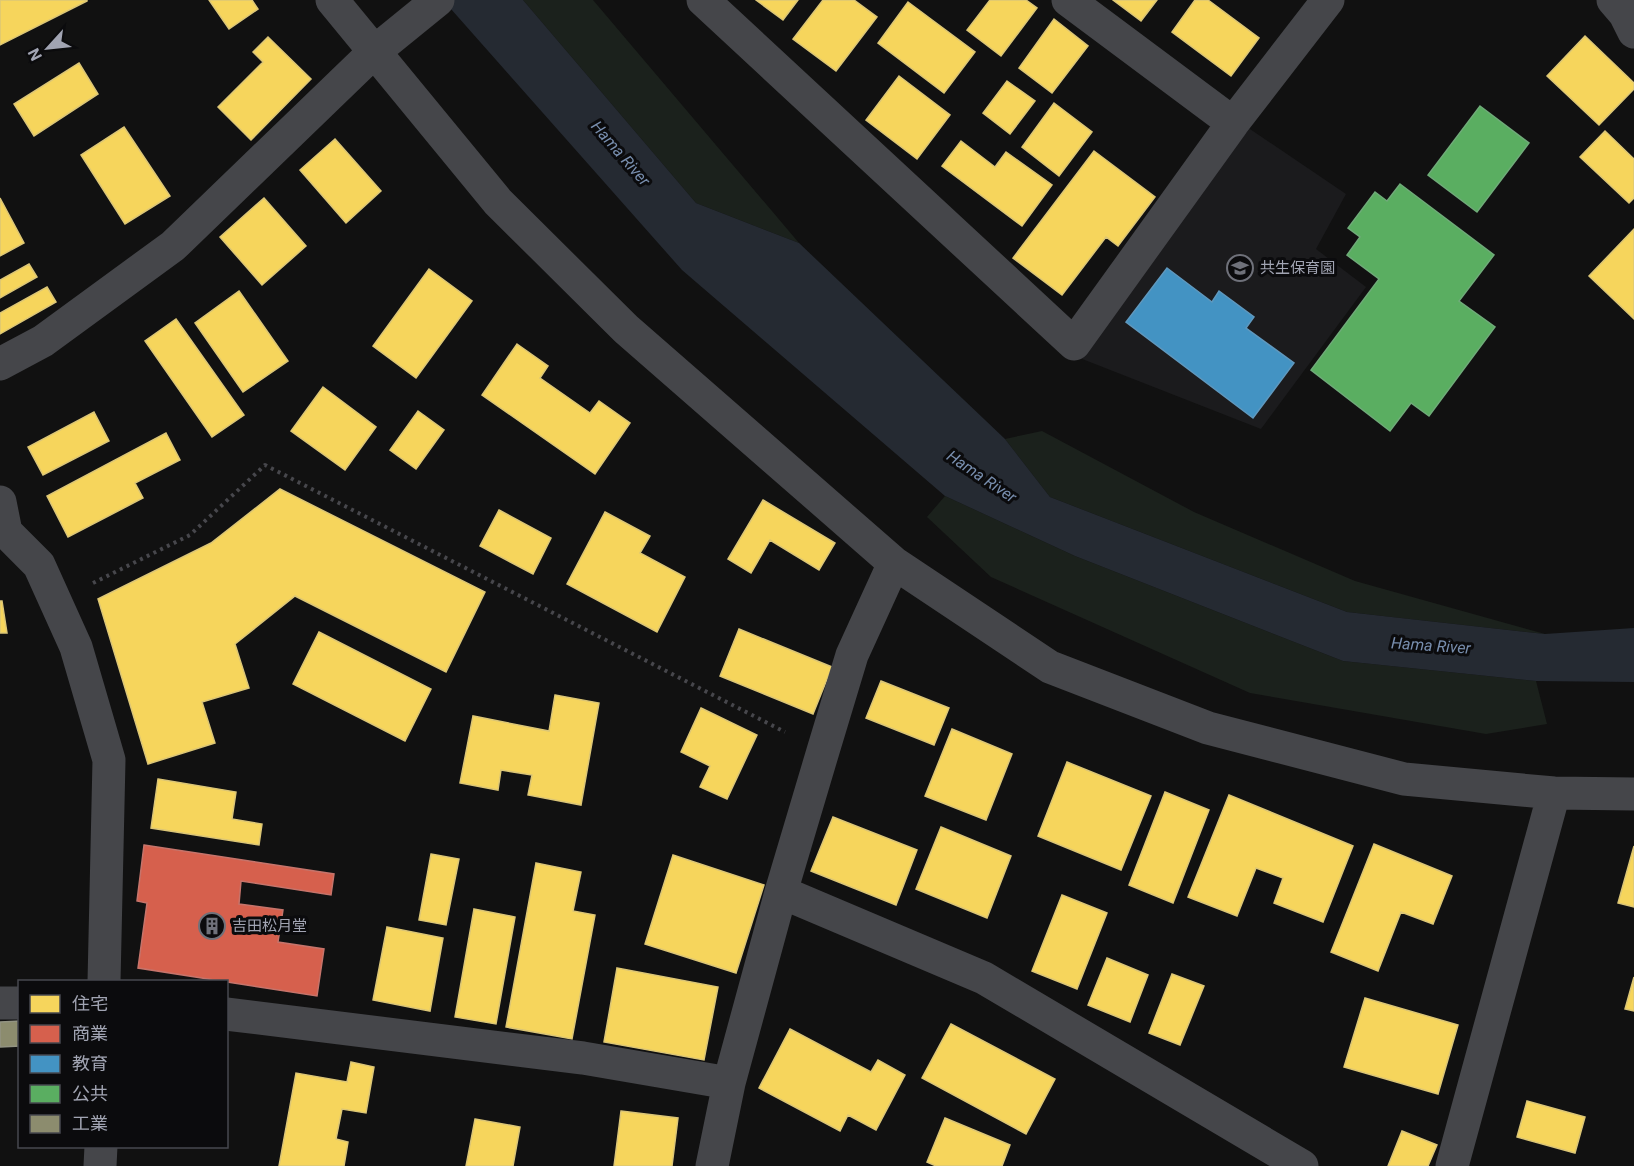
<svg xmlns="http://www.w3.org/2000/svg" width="1634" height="1166" font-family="Roboto,'Noto Sans JP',sans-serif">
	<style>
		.built { fill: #1b1b1d }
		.green { fill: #1b211c }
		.water { fill: #252a32 }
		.homes { fill: #f6d55c; stroke: #dcc676; stroke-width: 1.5 }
		.shops { fill: #d6604d; stroke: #c6746b; stroke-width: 1.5 }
		.schools { fill: #4393c3; stroke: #5f98be; stroke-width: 1.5 }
		.public { fill: #5aae61; stroke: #6fab79; stroke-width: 1.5 }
		.industry { fill: #8c8c6e; stroke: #929382; stroke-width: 1.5 }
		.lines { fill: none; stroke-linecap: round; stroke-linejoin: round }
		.path { stroke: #47474c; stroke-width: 4; stroke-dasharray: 3 4.5; stroke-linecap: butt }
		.minor { stroke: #45464a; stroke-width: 33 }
		.labels { text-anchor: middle; stroke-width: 6; stroke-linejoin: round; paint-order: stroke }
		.poi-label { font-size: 15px; fill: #a1a4b2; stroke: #0b0b0d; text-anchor: start }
		.water-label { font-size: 16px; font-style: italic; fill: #788eae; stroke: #0b0b0d }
	</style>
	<rect width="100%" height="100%" fill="#111"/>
	<!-- built -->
	<path class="built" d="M 1247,127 L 1346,194 L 1316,249 L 1366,287 L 1261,429 L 1072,355 Z"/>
	<!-- green -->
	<path class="green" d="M 523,0 L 593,0 L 799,243 L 696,203 Z
		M 1042,431 L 1194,512 L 1355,581 L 1545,634 L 1347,612 L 1050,497 L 1005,439 Z
		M 945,496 L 1075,556 L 1343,661 L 1536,681 L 1547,724 L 1486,734 L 1250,693 L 991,577 L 927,517 Z"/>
	<!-- water -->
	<path class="water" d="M 443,0 L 523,0 L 696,203 L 799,243 L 1005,439 L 1050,497 L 1347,612 L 1545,634 L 1634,628 L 1634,682 L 1536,681 L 1343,661 L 1075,556 L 945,496 L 682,270 Z"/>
	<!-- homes -->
	<path class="homes" d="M 0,0 L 87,0 L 87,1 L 0,45 Z
		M 209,0 L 252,0 L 258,9 L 229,29 Z
		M 756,0 L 798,0 L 783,20 Z
		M 823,0 L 854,0 L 877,17 L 836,71 L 793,39 Z
		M 990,0 L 1026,0 L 1037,8 L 1001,56 L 967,30 Z
		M 1113,0 L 1157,0 L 1141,21 Z
		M 1195,0 L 1208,0 L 1259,38 L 1231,76 L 1172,32 Z
		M 908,2 L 975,52 L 944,93 L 878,43 Z
		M 1054,19 L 1088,46 L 1052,93 L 1019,68 Z
		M 1585,36 L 1634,83 L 1634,89 L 1599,125 L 1547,76 Z
		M 268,37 L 311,79 L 251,140 L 218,107 L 263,62 L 253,52 Z
		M 79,63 L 98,94 L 34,136 L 14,104 Z
		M 899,76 L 950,115 L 917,159 L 866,120 Z
		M 1007,81 L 1035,101 L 1010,134 L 983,113 Z
		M 1054,103 L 1092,132 L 1059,176 L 1022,147 Z
		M 124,127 L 170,196 L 125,224 L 81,155 Z
		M 1605,131 L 1634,159 L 1634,198 L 1629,203 L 1580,157 Z
		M 335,139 L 381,191 L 346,223 L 300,170 Z
		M 961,141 L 995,167 L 1006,152 L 1052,185 L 1022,226 L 942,166 Z
		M 1094,151 L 1155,197 L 1118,246 L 1106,237 L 1062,295 L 1013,258 Z
		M 0,198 L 24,243 L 0,256 Z
		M 264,198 L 306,246 L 262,285 L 220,237 Z
		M 1634,229 L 1634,319 L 1589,276 Z
		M 29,264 L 37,277 L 0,298 L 0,280 Z
		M 429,269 L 472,301 L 416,378 L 373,346 Z
		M 47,287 L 56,302 L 0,334 L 0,313 Z
		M 239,291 L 288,361 L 243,392 L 195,323 Z
		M 176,319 L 244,415 L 212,437 L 145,341 Z
		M 517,344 L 548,366 L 540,378 L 590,413 L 599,401 L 630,423 L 595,474 L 482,395 Z
		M 323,387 L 376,427 L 345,470 L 291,431 Z
		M 418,411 L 444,430 L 416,469 L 390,450 Z
		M 94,412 L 109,441 L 43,475 L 28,447 Z
		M 166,433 L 180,460 L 135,483 L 143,498 L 68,537 L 47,496 Z
		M 280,489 L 485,592 L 446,672 L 295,596 L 235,644 L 249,688 L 202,702 L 215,743 L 148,764 L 98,599 L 211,543 Z
		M 763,500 L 835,543 L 819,570 L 770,540 L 751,573 L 728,559 Z
		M 499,510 L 551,538 L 533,574 L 480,546 Z
		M 605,512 L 650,536 L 640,553 L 685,577 L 657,632 L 567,584 Z
		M 0,601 L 2,601 L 7,633 L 0,633 Z
		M 739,629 L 832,667 L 813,714 L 720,676 Z
		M 319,632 L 431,689 L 405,741 L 293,684 Z
		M 881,681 L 949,708 L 934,745 L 866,718 Z
		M 555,695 L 599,703 L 581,805 L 528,795 L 532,775 L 501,770 L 498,790 L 460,783 L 473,716 L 549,731 Z
		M 701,708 L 757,735 L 727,799 L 700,787 L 710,766 L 681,752 Z
		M 952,729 L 1012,754 L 986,820 L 925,796 Z
		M 1067,762 L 1151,796 L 1121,870 L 1038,836 Z
		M 158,779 L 236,792 L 232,819 L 262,824 L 259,845 L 151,828 Z
		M 1165,792 L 1209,810 L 1173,903 L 1129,885 Z
		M 1229,795 L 1353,846 L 1323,922 L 1274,903 L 1283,878 L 1256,868 L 1237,916 L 1188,897 Z
		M 833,817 L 917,850 L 896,905 L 811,871 Z
		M 941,827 L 1011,856 L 987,918 L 916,889 Z
		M 1374,844 L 1452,876 L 1433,924 L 1401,912 L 1378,971 L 1331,952 Z
		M 1634,846 L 1634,907 L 1618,903 Z
		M 431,854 L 459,859 L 446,925 L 419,920 Z
		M 673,855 L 764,885 L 736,973 L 645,944 Z
		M 536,863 L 581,872 L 573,911 L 595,915 L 572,1039 L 506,1027 Z
		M 1062,895 L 1107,913 L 1077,989 L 1032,971 Z
		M 474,909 L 515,917 L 496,1024 L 455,1017 Z
		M 387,927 L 443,938 L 430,1011 L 373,1000 Z
		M 1107,958 L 1148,975 L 1130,1022 L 1088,1005 Z
		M 617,968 L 718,987 L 704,1060 L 604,1042 Z
		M 1172,974 L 1204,986 L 1180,1045 L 1149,1033 Z
		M 1634,977 L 1634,1011 L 1625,1009 Z
		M 1365,998 L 1458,1025 L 1438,1094 L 1344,1067 Z
		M 951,1024 L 1055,1079 L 1026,1134 L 922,1078 Z
		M 790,1029 L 871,1072 L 878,1060 L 905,1075 L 876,1130 L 848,1115 L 840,1131 L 759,1088 Z
		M 351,1062 L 374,1067 L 366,1113 L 342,1109 L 336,1139 L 348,1142 L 344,1166 L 279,1166 L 296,1073 L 347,1082 Z
		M 1527,1101 L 1585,1117 L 1575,1153 L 1517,1137 Z
		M 621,1111 L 678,1118 L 672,1166 L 614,1166 Z
		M 945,1118 L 1010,1145 L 1002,1166 L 936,1166 L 927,1162 Z
		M 475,1119 L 520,1127 L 513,1166 L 466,1166 Z
		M 1402,1131 L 1437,1145 L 1428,1166 L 1388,1166 Z"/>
	<!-- shops -->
	<path class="shops" d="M 144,845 L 334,874 L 331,895 L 241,881 L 239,904 L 283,910 L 278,942 L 324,949 L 317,996 L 138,968 L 147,903 L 137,901 Z"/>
	<!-- schools -->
	<path class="schools" d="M 1167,268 L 1212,302 L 1219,291 L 1254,317 L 1246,328 L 1294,363 L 1253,418 L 1126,322 Z"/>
	<!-- public -->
	<path class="public" d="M 1480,106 L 1529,143 L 1477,212 L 1428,175 Z
		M 1400,184 L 1494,255 L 1459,301 L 1495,327 L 1429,416 L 1411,403 L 1390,431 L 1311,370 L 1379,279 L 1347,255 L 1360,237 L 1348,228 L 1375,192 L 1387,201 Z"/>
	<!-- industry -->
	<path class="industry" d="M 20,1021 L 20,1046 L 0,1047 L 0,1022 Z"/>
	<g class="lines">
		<!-- path -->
		<path class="path" d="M 93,583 L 190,535 L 265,465 L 785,732"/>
		<!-- minor -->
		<path class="minor" d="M 332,0 L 498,202 L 626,329 L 894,563 L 1050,667 L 1208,728 L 1404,779 L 1554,793 L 1634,794
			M 703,0 L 1074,344 L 1233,123 L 1328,0
			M 1068,0 L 1233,123
			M 1613,0 L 1625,14 L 1634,32
			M 0,364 L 43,341 L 173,246 L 374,52 L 438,0
			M 0,502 L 6,532 L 39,565 L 76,647 L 109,760 L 104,982
			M 781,892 L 984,978 L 1302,1166
			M 0,1003 L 20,1003
			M 226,1014 L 583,1058 L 729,1083
			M 100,1166 L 101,1146
			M 712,1166 L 729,1083 L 781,892 L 823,751 L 852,655 L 894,563
			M 1452,1166 L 1554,793"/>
	</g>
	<!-- icons -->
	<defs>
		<symbol id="school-ring" viewBox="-11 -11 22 22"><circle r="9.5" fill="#0b0b0d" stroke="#6f717a" stroke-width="1.5"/><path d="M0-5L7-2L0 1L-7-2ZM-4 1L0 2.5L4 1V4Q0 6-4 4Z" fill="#6f717a"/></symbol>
		<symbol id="building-ring" viewBox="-11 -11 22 22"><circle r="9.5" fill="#0b0b0d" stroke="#6f717a" stroke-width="1.5"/><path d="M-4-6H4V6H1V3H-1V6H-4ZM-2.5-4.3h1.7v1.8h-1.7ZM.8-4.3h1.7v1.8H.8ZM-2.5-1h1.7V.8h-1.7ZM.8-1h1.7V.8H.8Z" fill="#6f717a"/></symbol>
	</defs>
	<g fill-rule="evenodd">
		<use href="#school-ring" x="1225" y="253" width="30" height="30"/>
		<use href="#building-ring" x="197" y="911" width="30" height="30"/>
	</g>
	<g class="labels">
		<!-- poi labels -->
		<g class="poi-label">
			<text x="1260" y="273">共生保育園</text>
			<text x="232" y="931">吉田松月堂</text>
		</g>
		<!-- water labels -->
		<g class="water-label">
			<text transform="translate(621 153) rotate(49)" y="6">Hama River</text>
			<text transform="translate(982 476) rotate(34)" y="6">Hama River</text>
			<text transform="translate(1431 645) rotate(4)" y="6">Hama River</text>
		</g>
	</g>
	<!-- legend -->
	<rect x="18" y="980" width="210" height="168" fill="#0b0b0d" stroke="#47484f" stroke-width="1.5"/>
	<rect x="30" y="995" width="30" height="18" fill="#f6d55c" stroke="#47484f" stroke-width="1.5"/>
	<text x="72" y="1010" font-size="18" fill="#a1a4b2">住宅</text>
	<rect x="30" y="1025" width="30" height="18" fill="#d6604d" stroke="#47484f" stroke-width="1.5"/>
	<text x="72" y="1040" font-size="18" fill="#a1a4b2">商業</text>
	<rect x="30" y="1055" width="30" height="18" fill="#4393c3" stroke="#47484f" stroke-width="1.5"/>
	<text x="72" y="1070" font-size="18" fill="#a1a4b2">教育</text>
	<rect x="30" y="1085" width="30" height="18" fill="#5aae61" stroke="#47484f" stroke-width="1.5"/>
	<text x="72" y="1100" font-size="18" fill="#a1a4b2">公共</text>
	<rect x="30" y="1115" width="30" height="18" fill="#8c8c6e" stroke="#47484f" stroke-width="1.5"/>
	<text x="72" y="1130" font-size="18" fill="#a1a4b2">工業</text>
	<!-- north arrow -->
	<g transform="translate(48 48) rotate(243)" stroke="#0b0b0d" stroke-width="4.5" paint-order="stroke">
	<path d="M0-4.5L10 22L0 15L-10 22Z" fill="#a1a4b2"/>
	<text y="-9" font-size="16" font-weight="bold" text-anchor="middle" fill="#a1a4b2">N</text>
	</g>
</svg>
